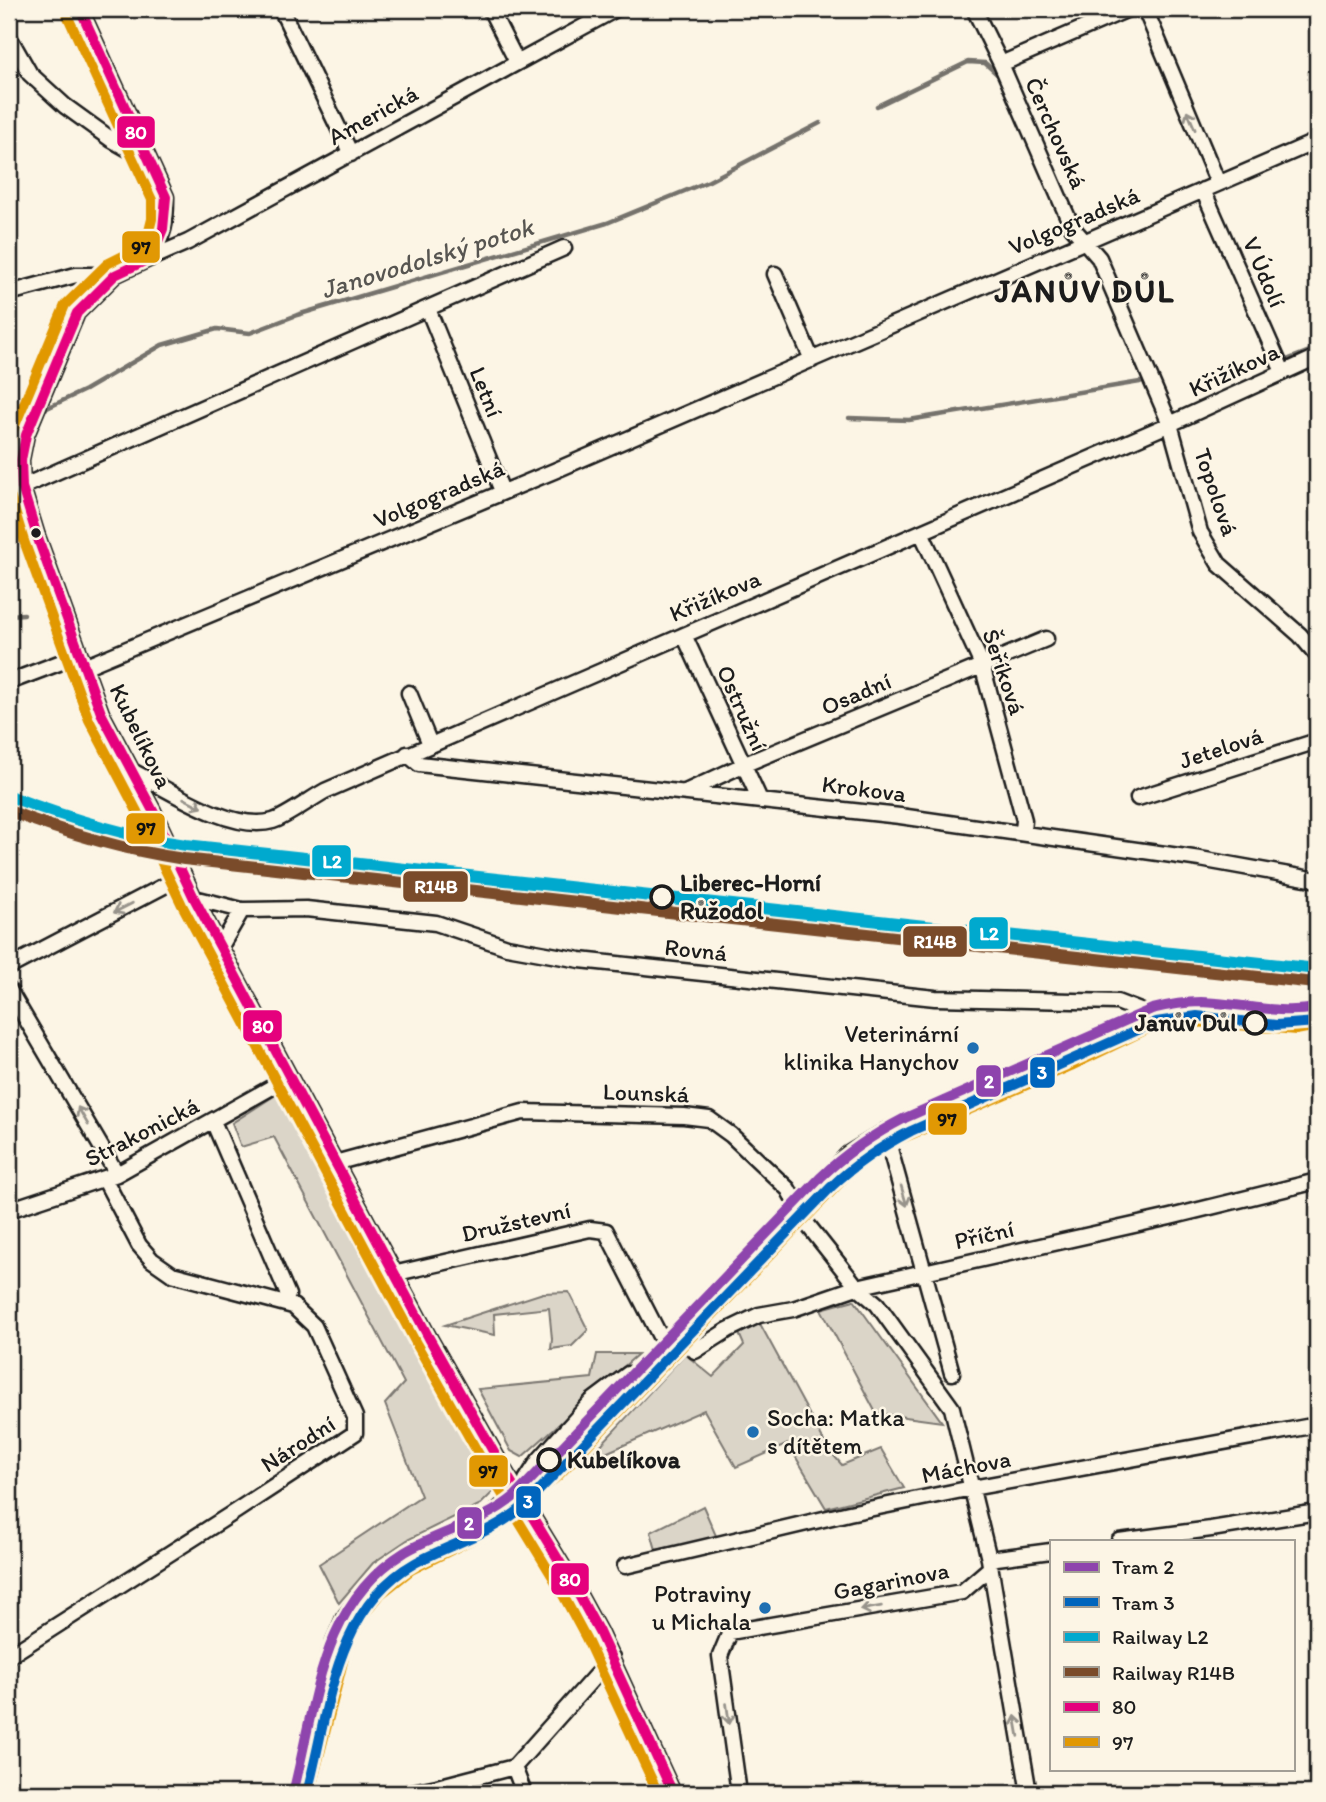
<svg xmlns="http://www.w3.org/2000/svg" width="1326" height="1802" font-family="Itim,sans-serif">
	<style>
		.green { fill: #dbd5c8; stroke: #7c7872; stroke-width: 2 }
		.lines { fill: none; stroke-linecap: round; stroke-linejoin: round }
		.stream { stroke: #75726c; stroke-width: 4.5 }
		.minor-casing { stroke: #1c1c1c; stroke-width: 19 }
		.minor { stroke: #fcf5e5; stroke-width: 14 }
		.bus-1-casing { stroke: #fcf5e5; stroke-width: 16 }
		.bus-2-casing { stroke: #fcf5e5; stroke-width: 16 }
		.bus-1 { stroke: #e5007d; stroke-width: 10 }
		.bus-2 { stroke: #e19803; stroke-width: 10 }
		.rail-1-casing { stroke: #fcf5e5; stroke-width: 18 }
		.rail-2-casing { stroke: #fcf5e5; stroke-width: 18 }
		.rail-1 { stroke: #00a9ce; stroke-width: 12 }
		.rail-2 { stroke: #7a4b2a; stroke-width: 12 }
		.tram-1-casing { stroke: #fcf5e5; stroke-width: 16 }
		.tram-2-casing { stroke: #fcf5e5; stroke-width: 16 }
		.tram-1 { stroke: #8e44ad; stroke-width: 10 }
		.tram-2 { stroke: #0065bd; stroke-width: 10 }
		.oneway { stroke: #97938b }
		.bus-dot { fill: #1c1c1c; stroke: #fcf5e5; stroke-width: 2.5 }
		.stop-dot { fill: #fcf5e5; stroke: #1c1c1c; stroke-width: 3.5 }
		.poi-dot { fill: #1f6fb2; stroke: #fcf5e5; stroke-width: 2.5 }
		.labels { text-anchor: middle; stroke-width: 5; stroke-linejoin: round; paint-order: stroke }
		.street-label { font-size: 24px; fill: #1c1c1c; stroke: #fcf5e5 }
		.stop-label { font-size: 24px; font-weight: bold; fill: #1c1c1c; stroke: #fcf5e5; text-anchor: start }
		.poi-label { font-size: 24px; fill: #1c1c1c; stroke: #fcf5e5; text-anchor: end }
		.water-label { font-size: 26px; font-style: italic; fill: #575551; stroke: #fcf5e5 }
		.district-label { font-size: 32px; font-weight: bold; letter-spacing: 2px; fill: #1c1c1c; stroke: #fcf5e5 }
		.line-badge { stroke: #fcf5e5; stroke-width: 2.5 }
		.badge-label { font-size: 19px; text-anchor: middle; font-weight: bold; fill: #fff }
		.pale-badge-label { font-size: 19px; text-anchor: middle; font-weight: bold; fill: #111 }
	</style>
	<rect width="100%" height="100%" fill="#fcf5e5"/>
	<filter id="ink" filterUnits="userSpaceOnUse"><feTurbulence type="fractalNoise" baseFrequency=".0143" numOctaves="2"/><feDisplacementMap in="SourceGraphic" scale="14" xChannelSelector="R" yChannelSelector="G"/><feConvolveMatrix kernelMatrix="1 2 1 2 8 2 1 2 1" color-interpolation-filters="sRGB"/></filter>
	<g filter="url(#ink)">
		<!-- green -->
		<path class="green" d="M 285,1089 L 494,1480 L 495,1490 L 481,1504 L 407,1540 L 373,1563 L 339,1603 L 319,1564 L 421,1496 L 385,1404 L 404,1383 L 274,1137 L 241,1147 L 232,1123 Z
			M 569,1292 L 588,1330 L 572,1346 L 551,1349 L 552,1339 L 549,1308 L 494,1314 L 495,1335 L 445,1325 L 543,1293 Z
			M 854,1300 L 942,1422 L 876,1413 L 821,1309 Z
			M 758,1320 L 828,1449 L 842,1465 L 881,1449 L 904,1488 L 826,1508 L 788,1444 L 736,1467 L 704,1410 L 585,1462 L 685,1354 L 713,1377 L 744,1345 L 737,1329 Z
			M 597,1354 L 638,1354 L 522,1457 L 511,1451 L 478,1389 L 592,1378 Z
			M 703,1506 L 717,1538 L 656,1550 L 651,1532 Z"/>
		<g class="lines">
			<!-- stream -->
			<path class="stream" d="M 877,106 L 968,62 L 985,63 L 998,75
				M 1284,361 L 1317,348
				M 43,410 L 85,390 L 162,345 L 217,329 L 250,333 L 297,315 L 607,223 L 709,181 L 820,123
				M 849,418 L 909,420 L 1140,382
				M 9,428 L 18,426
				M 9,615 L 24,614"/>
			<defs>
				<path id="minor" d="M 80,9 L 166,197 C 166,226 164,232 151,258
					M 281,9 L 351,154
					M 490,9 L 517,62
					M 616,9 L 188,242 L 151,258 L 115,275 L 77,313 L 26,435 L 21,460 L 22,487 L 37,536 L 101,713 L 153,811 L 194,898 L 429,1338 L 502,1467 L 569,1577 L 599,1632 L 673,1793
					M 974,9 L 1001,64 L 1072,227 L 1099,258 L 1170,424 L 1200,532 L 1219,564 L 1300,635 L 1317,655
					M 1145,9 L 1218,183
					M 9,37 L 30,74 L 65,106 L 112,140 L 149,161
					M 1001,64 L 1128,9
					M 1203,190 L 1283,372
					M 775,274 L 812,360
					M 9,293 L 76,275 L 115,275
					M 428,309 L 502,491
					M 22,487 L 564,248
					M 921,532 L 982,665 L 1024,820 L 1023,832
					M 684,635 L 760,800
					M 84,667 L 554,471 L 1317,141
					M 9,682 L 80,655
					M 409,693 L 430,744
					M 407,754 L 419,764 L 900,816 L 1200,859 L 1317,880
					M 132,771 C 169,790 232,833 273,821 C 286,817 312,798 325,791 L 1170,424 L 1317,357
					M 685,792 L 743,765 L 1046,639
					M 1138,798 L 1317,741
					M 194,898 L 242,910 L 306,909 L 436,923 L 507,947 L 580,960 L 935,998 L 1117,1002 L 1148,1014
					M 220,948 L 242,910
					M 9,967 L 183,876
					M 9,990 L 117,1174
					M 213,1121 L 288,1295
					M 885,1131 L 952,1373
					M 335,1163 L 523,1112 L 684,1116 L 709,1119 L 731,1135 L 788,1189 L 807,1224 L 857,1287 L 877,1304 L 952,1408 L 989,1559 L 1029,1793
					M 9,1210 L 117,1174 L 290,1077
					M 393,1274 L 590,1229 L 606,1231 L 665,1346
					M 679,1331 L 695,1351 L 728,1330 L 759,1315 L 793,1309 L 857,1287 L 1170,1217 L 1317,1181
					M 526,1480 L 539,1460 L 592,1401 L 628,1374
					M 1119,1541 L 1211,1529 L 1317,1512
					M 989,1559 L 1051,1551
					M 625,1566 L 849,1513 L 972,1488 L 1317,1425
					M 9,1656 L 236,1511 L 355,1433 L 355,1417 L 314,1326 L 293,1306 L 172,1274 L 152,1260 L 139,1245 L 105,1180
					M 514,1767 L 524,1793
					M 296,1793 L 326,1668 L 334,1641 L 344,1618 L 358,1599 L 371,1584 L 404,1558 L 492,1515 L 548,1466 L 848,1154 L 885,1131 L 1065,1053 L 1148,1014 L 1180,1008 L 1215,1009 L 1296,1016 L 1317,1012
					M 407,1793 L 437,1787 L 514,1767 L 612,1657
					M 739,1793 L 720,1656 L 730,1632 L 962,1592 L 990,1568"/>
			</defs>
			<!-- minor casing -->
			<use href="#minor" class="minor-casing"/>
			<!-- minor -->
			<use href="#minor" class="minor"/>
			<defs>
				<path id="bus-1" d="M 80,9 L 166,197 L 163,229 L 151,258
					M 151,258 L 115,275 L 77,313 L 26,435 L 21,460 L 22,487 L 37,536 L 101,713 L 153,811 L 194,898 L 429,1338 L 502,1467 L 569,1577 L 599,1632 L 673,1793"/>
				<path id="bus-2" d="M 9,450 L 13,430 L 65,305 L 107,264 L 141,247 L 149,231 L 152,219 L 152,200 L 67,15
					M 9,492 L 24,541 L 89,720 L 140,817 L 182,905 L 417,1345 L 490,1474 L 557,1584 L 586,1638 L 658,1793
					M 310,1793 L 347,1646 L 356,1625 L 381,1594 L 411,1570 L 500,1526 L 557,1477 L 857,1165 L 892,1143 L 1071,1066 L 1152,1027 L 1181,1022 L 1214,1023 L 1296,1030 L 1317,1026"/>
			</defs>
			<!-- bus-1 casing -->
			<use href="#bus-1" class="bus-1-casing"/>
			<!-- bus-2 casing -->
			<use href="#bus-2" class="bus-2-casing"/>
			<!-- bus-1 -->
			<use href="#bus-1" class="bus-1"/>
			<!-- bus-2 -->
			<use href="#bus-2" class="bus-2"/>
			<defs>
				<path id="rail-1" d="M 9,796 C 67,818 124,836 186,845 L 1317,969"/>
				<path id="rail-2" d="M 9,811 C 66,833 123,850 184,859 L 1315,983"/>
			</defs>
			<!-- rail-1 casing -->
			<use href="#rail-1" class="rail-1-casing"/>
			<!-- rail-2 casing -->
			<use href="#rail-2" class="rail-2-casing"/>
			<!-- rail-1 -->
			<use href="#rail-1" class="rail-1"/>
			<!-- rail-2 -->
			<use href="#rail-2" class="rail-2"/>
			<defs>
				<path id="tram-1" d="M 293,1793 C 316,1705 319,1605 405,1552 C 441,1531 483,1523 515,1496 L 821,1177 C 846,1153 874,1134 905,1118 L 1152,1009 C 1168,1005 1185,1002 1201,1002 C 1242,1003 1275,1015 1317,1008"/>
				<path id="tram-2" d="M 307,1793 C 329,1712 333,1609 415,1563 C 451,1543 492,1534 524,1506 L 831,1187 C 855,1164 882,1146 911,1131 L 1156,1022 L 1197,1016 L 1276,1025 L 1317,1022"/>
			</defs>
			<!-- tram-1 casing -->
			<use href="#tram-1" class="tram-1-casing"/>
			<!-- tram-2 casing -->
			<use href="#tram-2" class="tram-2-casing"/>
			<!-- tram-1 -->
			<use href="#tram-1" class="tram-1"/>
			<!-- tram-2 -->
			<use href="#tram-2" class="tram-2"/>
		</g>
		<!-- one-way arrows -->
		<defs><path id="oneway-shaft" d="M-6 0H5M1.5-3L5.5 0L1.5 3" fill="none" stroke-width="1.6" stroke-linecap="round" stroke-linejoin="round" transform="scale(1.75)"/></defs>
		<g class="oneway">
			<use href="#oneway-shaft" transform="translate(1191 120) rotate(-113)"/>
			<use href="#oneway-shaft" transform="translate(193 803) rotate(27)"/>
			<use href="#oneway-shaft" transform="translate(123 908) rotate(153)"/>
			<use href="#oneway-shaft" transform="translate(83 1116) rotate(-120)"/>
			<use href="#oneway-shaft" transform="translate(904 1196) rotate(74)"/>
			<use href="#oneway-shaft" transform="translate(871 1608) rotate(170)"/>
			<use href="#oneway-shaft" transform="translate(728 1714) rotate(82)"/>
			<use href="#oneway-shaft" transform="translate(1017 1726) rotate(-100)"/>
		</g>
	</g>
	<!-- markers -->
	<circle class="bus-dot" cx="36" cy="533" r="6"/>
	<g class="stop-dot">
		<circle cx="662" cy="897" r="11"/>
		<circle cx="1255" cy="1023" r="11"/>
		<circle cx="549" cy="1460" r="11"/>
	</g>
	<g class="poi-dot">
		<circle cx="973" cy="1048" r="7"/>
		<circle cx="753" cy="1432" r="7"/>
		<circle cx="765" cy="1608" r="7"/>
	</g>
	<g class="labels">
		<!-- street labels -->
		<g class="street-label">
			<text transform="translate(373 115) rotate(-29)" y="8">Americká</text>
			<text transform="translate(1056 133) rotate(66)" y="8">Čerchovská</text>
			<text transform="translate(1074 221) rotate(-23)" y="8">Volgogradská</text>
			<text transform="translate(1264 272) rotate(67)" y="8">V Údolí</text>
			<text transform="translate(1234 370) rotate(-25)" y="8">Křižíkova</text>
			<text transform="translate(486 392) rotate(68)" y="8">Letní</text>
			<text transform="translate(1216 492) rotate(71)" y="8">Topolová</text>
			<text transform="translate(439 494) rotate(-23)" y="8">Volgogradská</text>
			<text transform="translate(715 596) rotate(-23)" y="8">Křižíkova</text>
			<text transform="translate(1004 672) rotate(71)" y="8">Šeříková</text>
			<text transform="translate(856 694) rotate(-23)" y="8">Osadní</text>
			<text transform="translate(742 708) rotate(66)" y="8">Ostružní</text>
			<text transform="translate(141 736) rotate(64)" y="8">Kubelíkova</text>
			<text transform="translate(1221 748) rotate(-18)" y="8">Jetelová</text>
			<text transform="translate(864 789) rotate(7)" y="8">Krokova</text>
			<text transform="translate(696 950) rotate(6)" y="8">Rovná</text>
			<text transform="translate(646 1093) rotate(2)" y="8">Lounská</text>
			<text transform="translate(142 1132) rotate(-27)" y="8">Strakonická</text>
			<text transform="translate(516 1222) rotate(-13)" y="8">Družstevní</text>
			<text transform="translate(984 1235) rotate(-13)" y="8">Příční</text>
			<text transform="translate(298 1444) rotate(-33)" y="8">Národní</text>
			<text transform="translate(966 1467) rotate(-11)" y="8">Máchova</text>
			<text transform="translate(891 1581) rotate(-11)" y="8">Gagarinova</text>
		</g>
		<!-- stop labels -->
		<g class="stop-label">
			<text x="680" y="891">Liberec-Horní<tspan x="680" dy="28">Růžodol</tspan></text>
			<text x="1237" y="1031" text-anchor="end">Janův Důl</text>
			<text x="567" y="1468">Kubelíkova</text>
		</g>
		<!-- poi labels -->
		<g class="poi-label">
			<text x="959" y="1042">Veterinární<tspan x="959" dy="28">klinika Hanychov</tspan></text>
			<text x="767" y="1426" text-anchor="start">Socha: Matka<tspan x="767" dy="28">s dítětem</tspan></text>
			<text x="751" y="1602">Potraviny<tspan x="751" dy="28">u Michala</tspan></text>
		</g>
		<!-- water labels -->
		<g class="water-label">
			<text transform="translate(427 258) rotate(-17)" y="9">Janovodolský potok</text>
		</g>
		<!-- district labels -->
		<g class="district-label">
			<text x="1085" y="302">JANŮV DŮL</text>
		</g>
	</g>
	<g class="line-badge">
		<rect x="116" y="115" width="40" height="34" rx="7" fill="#e5007d"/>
		<rect x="121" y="230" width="40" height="34" rx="7" fill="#e19803"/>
		<rect x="125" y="812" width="41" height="33" rx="7" fill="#e19803"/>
		<rect x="311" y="844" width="41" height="34" rx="7" fill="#00a9ce"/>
		<rect x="402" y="870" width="67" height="33" rx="7" fill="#7a4b2a"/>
		<rect x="968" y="916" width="41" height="34" rx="7" fill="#00a9ce"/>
		<rect x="902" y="925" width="66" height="33" rx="7" fill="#7a4b2a"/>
		<rect x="242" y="1009" width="41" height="34" rx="7" fill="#e5007d"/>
		<rect x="1029" y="1056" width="27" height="33" rx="7" fill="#0065bd"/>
		<rect x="975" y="1064" width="27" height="34" rx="7" fill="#8e44ad"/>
		<rect x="927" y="1102" width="41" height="34" rx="7" fill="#e19803"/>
		<rect x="468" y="1454" width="41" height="34" rx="7" fill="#e19803"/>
		<rect x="515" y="1485" width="27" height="34" rx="7" fill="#0065bd"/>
		<rect x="456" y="1506" width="27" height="34" rx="7" fill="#8e44ad"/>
		<rect x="550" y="1562" width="40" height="34" rx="7" fill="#e5007d"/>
	</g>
	<g class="badge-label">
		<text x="136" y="139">80</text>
		<text x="332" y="868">L2</text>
		<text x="436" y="893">R14B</text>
		<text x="989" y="940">L2</text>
		<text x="935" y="948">R14B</text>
		<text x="263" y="1033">80</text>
		<text x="1042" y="1079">3</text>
		<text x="989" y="1088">2</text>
		<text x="528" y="1508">3</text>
		<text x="469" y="1530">2</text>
		<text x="570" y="1586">80</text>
	</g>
	<g class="pale-badge-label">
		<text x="141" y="254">97</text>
		<text x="146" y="835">97</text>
		<text x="947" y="1126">97</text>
		<text x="488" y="1478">97</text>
	</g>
	<!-- margin -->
	<rect width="1326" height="1802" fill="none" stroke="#fcf5e5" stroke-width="35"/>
	<rect x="18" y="18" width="1291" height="1767" fill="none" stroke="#1c1c1c" stroke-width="2.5" filter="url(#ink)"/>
	<!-- legend -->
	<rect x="1050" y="1540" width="245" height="231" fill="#fcf5e5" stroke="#a29e95" stroke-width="2"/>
	<rect x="1064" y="1562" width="35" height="10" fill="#8e44ad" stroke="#a29e95" stroke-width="2"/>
	<text x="1112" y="1574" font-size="21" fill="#1c1c1c">Tram 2</text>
	<rect x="1064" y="1597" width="35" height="10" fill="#0065bd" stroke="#a29e95" stroke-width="2"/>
	<text x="1112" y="1610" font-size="21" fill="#1c1c1c">Tram 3</text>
	<rect x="1064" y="1632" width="35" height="10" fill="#00a9ce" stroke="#a29e95" stroke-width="2"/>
	<text x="1112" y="1644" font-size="21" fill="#1c1c1c">Railway L2</text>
	<rect x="1064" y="1667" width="35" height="10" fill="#7a4b2a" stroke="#a29e95" stroke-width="2"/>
	<text x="1112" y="1680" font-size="21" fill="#1c1c1c">Railway R14B</text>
	<rect x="1064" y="1702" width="35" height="10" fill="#e5007d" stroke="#a29e95" stroke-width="2"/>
	<text x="1112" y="1714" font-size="21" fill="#1c1c1c">80</text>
	<rect x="1064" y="1737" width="35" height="10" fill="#e19803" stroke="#a29e95" stroke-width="2"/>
	<text x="1112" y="1750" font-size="21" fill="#1c1c1c">97</text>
</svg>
